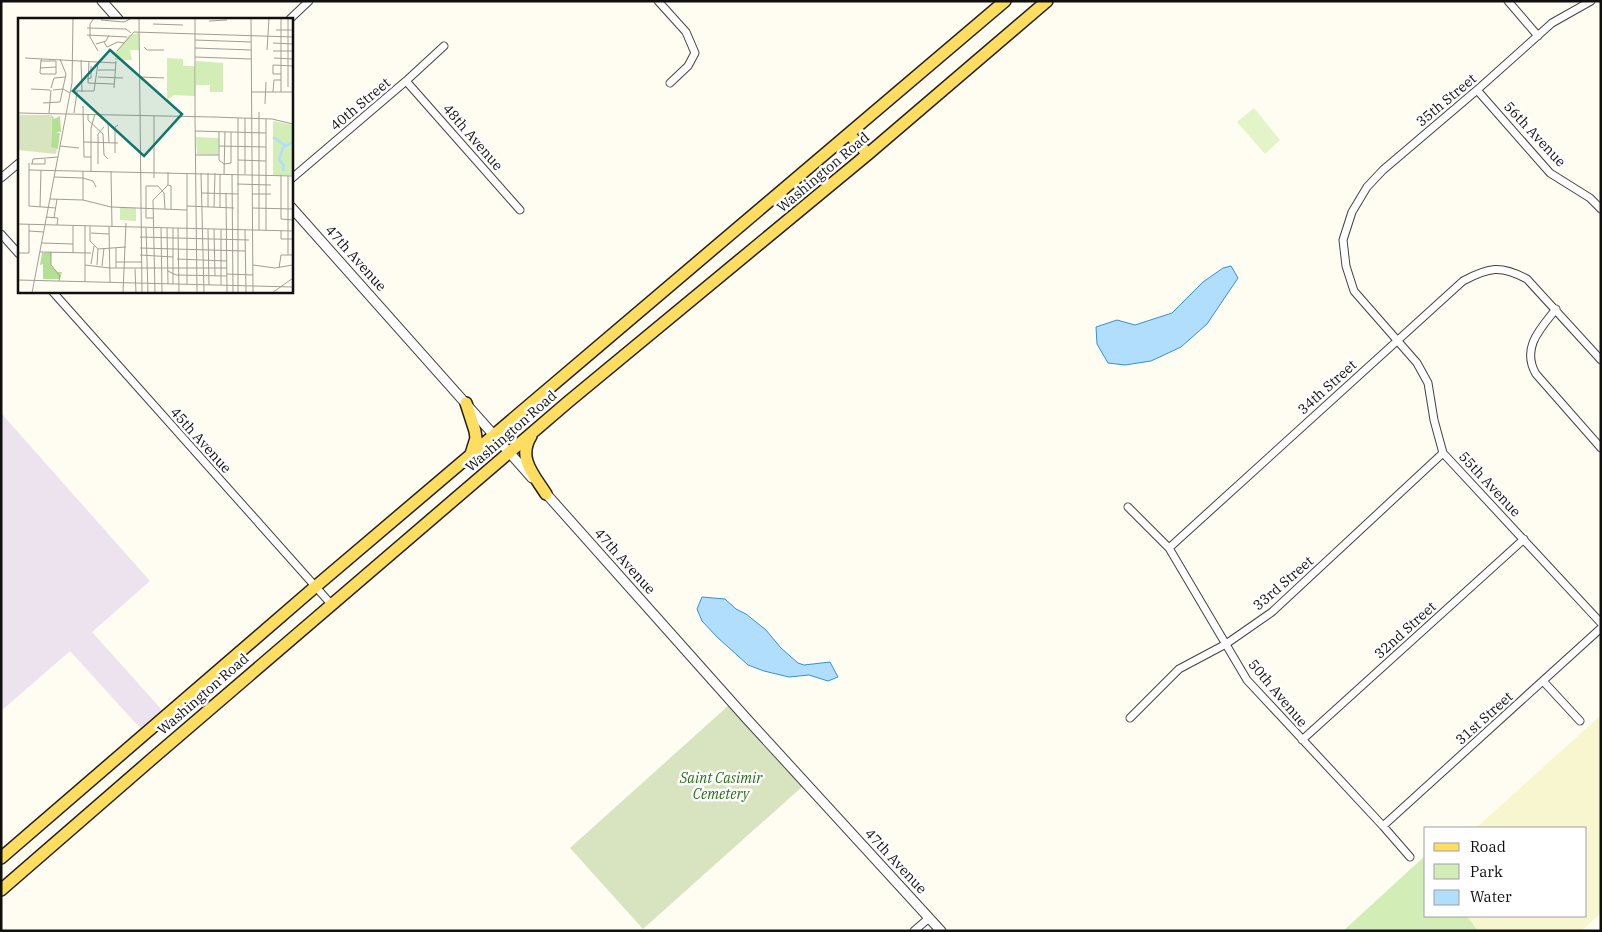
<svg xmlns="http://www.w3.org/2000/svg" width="1602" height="932" font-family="'IBM Plex Serif',serif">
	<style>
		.industrial { fill: #ede3ee }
		.farmland { fill: #f8f6ce }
		.green { fill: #d2eeb6 }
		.cemetery { fill: #d7e4bf }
		.pitch { fill: #e4f4c9 }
		.water { fill: #b1defc; stroke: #3092da }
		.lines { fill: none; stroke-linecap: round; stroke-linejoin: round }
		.minor-casing { stroke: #424242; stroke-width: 9 }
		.tertiary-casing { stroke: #424242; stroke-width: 11 }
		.primary-casing { stroke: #202020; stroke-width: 14 }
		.minor { stroke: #fff; stroke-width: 7 }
		.tertiary { stroke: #fff; stroke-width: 9 }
		.primary { stroke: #ffdd61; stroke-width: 11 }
		.labels { text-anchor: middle; stroke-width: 5; stroke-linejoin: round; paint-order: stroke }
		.street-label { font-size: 14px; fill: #0f0f0f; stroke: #fff }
		.park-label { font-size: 14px; font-style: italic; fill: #286e18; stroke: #fff }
		.inset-river { fill: none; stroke: #b1defc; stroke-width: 2.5 }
		.inset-road { fill: none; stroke: #9f9e97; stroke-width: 1 }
		.view { fill: #0f766e; fill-opacity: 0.15; stroke: #0f766e; stroke-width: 2.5 }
		.inset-edge { fill: none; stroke: #0f0f0f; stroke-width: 2.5 }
	</style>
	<rect width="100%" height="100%" fill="#fffdf1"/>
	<!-- industrial -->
	<path class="industrial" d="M 1,413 L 150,581 L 92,632 L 162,710 L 140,728 L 70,651 L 1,711 Z"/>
	<!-- farmland -->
	<path class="farmland" d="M 1601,715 L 1601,913 L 1581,931 L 1478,931 L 1467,916 L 1586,916 L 1586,828 L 1476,828 Z"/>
	<!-- green -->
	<path class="green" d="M 1426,855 L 1426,916 L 1467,916 L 1478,931 L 1343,931 Z"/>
	<!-- cemetery -->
	<path class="cemetery" d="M 729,705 L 803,786 L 643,929 L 570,848 Z"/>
	<!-- pitch -->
	<path class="pitch" d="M 1254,108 L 1280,140 L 1265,154 L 1237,122 Z"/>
	<!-- water -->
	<path class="water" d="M 1231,266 L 1238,278 L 1207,324 L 1181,347 L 1151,361 L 1125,365 L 1108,363 L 1097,344 L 1096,327 L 1117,320 L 1135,325 L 1172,313 L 1203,282 L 1223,268 Z
		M 702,597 L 725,599 L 736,609 L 746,614 L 766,630 L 781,648 L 798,663 L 804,665 L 830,662 L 838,677 L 828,681 L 809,675 L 789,677 L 764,671 L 748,665 L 717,637 L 702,621 L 697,609 Z"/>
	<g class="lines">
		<defs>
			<path id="minor" d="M 658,1 L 686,32 L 695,53 L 688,66 L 670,83
				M 1508,1 L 1538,36
				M 1591,1 L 1552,23 L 1477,90 L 1383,170 L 1367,187 L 1352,212 L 1343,240 L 1346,266 L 1354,291 L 1417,363 L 1428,383 L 1434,420 L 1443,453 L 1601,623
				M 290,19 L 309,1
				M 406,81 L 520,210
				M 1477,90 L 1550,173 L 1590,198 L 1601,209
				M 1,178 L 19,163
				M 291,179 L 406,81 L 444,46
				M 1,234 L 19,254
				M 52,291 L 331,604
				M 1556,309 C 1540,329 1521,348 1536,374 L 1601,448
				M 1128,507 L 1169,548 L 1247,680 L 1383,826 L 1410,857
				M 1169,548 L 1463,281 C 1489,267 1501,265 1527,279 L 1601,360
				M 1543,681 L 1580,721
				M 1130,718 L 1179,669 L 1226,644 L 1272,612 L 1443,453
				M 1302,740 L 1524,539
				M 1383,826 L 1601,628
				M 914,931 L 929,918"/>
			<path id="tertiary" d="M 102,1 L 118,19
				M 291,207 L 532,478
				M 542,489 L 746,718 L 941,931"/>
			<path id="primary" d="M 849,134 L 868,154
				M 466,403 L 475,431 L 476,438 L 471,454
				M 531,436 C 517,458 534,475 546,494
				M 1,858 L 315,587 L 1005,1
				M 1,890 L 153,758 L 568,402 L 868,154 L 1047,1"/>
		</defs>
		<!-- minor casing -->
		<use href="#minor" class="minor-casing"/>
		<!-- tertiary casing -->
		<use href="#tertiary" class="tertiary-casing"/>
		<!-- primary casing -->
		<use href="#primary" class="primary-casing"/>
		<!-- minor -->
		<use href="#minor" class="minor"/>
		<!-- tertiary -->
		<use href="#tertiary" class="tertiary"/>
		<!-- primary -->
		<use href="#primary" class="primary"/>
	</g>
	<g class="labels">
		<!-- street labels -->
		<g class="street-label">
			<text transform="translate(1446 100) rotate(-40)" y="5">35th Street</text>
			<text transform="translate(360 104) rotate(-40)" y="5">40th Street</text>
			<text transform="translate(1535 134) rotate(47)" y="5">56th Avenue</text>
			<text transform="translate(473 137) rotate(49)" y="5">48th Avenue</text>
			<text transform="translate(823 172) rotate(-40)" y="5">Washington Road</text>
			<text transform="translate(356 258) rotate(48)" y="5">47th Avenue</text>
			<text transform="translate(1327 387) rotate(-42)" y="5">34th Street</text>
			<text transform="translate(511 431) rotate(-41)" y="5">Washington Road</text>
			<text transform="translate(201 440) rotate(48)" y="5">45th Avenue</text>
			<text transform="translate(1490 484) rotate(47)" y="5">55th Avenue</text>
			<text transform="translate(625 561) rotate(48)" y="5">47th Avenue</text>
			<text transform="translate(1283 583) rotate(-41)" y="5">33rd Street</text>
			<text transform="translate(1405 630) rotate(-42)" y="5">32nd Street</text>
			<text transform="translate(1278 693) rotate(50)" y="5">50th Avenue</text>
			<text transform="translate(203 694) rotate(-41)" y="5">Washington Road</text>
			<text transform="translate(1484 718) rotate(-42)" y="5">31st Street</text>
			<text transform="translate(896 861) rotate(47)" y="5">47th Avenue</text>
		</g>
		<!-- park labels -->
		<g class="park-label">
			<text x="721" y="783">Saint Casimir<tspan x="721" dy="16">Cemetery</tspan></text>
		</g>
	</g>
	<!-- overview -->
	<g transform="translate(18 18)">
		<rect width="275" height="275" fill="#fffdf1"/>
		<path d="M 121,15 L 121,32 L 112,32 L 114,42 L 97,42 L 98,34 L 111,17 ZM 149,40 L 165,41 L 165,48 L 177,48 L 177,78 L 156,77 L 149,82 ZM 178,43 L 205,45 L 205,74 L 192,74 L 192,67 L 178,67 ZM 255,103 L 275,107 L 275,157 L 255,157 ZM 178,119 L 201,120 L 200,137 L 179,136 ZM 102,189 L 118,190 L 118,203 L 102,202 Z" fill="#d2eeb6"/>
		<path d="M 34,97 L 36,101 L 42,98 L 43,114 L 37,114 L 42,115 L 40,131 L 33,130 ZM 33,234 L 33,248 L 39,254 L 44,254 L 42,261 L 25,261 L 25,246 L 22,247 L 24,235 Z" fill="#b4e094"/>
		<path d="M 0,97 L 34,97 L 33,129 L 39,131 L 38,136 L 0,132 Z" fill="#d7e4bf"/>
		<path class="inset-river" d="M 255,119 L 268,128 L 275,124M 265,153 L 266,148 L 261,141 L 266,127"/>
		<path class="inset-road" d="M 76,0 L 72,6 L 72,19 L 80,33M 121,0 L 124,275M 177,0 L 177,98M 233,0 L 235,275M 260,0 L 275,1M 83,2 L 106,4 L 112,1M 191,3 L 209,2M 135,6 L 165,7M 69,10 L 108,11 L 113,15M 258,12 L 275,12M 69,17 L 109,19M 177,22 L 233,24M 86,24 L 89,29 L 100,24 L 106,25M 255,25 L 275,26M 78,26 L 88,23 L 91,17M 126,29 L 129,32 L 146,32M 177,30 L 233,32M 249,32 L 251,0M 99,33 L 116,14 L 275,19M 255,33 L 275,33M 177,39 L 233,41M 7,40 L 98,45M 256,40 L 275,41M 63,42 L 64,74M 23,43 L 38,43 L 38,56 L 23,56 L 22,55 L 23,42 L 24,41M 71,43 L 70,65 L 96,66M 22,50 L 38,49M 80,52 L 98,52M 263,56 L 255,56 L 255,47 L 275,48M 80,59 L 105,60M 122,59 L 146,60M 69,61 L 73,60 L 73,48M 270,69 L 270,0M 33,70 L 36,60 L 48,59M 96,70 L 98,43M 13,71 L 32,72M 35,72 L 45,71 L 52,75M 53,73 L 76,73 L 80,45M 234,74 L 275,74M 255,74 L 256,62 L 263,62M 263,74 L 263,0M 25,85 L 42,84 L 48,56 L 42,41M 247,86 L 248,64M 65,88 L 66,139 L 73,139M 241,94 L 241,212M 0,95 L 195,99 L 254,101 L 275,106M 31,95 L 33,72M 56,95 L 59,74M 70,97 L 70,102 L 85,116 L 86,137 L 90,141M 136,98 L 136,160M 177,98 L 179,275M 220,100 L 220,275M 227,100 L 227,156M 248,101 L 248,212M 90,106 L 91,125M 177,113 L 248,115M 201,114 L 201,142 L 206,146 L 213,145 L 213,114M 66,124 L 100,125M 42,128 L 61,130M 201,128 L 248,129M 97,135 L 97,109 L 100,107M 177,137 L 201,137M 220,142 L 248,143M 11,145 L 11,188 L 38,190M 13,146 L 27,146 L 27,141M 14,146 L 15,141 L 40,139M 80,146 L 80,116 L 86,109M 11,152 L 275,158M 65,153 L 65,182M 73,153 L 73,110 L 77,96M 93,153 L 94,209M 169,155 L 169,266M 183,155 L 186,275M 202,156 L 202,189M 206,156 L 207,114M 214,156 L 215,275M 263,157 L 263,201 L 275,202M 36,159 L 65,160 L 75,163 L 78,169M 219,166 L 253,167M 150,167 L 153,168 L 153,191M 184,175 L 220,176M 208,175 L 209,275M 234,176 L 253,176M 32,181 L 65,182 L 93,189 L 169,192M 169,188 L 216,190M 22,189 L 23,152M 190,189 L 190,155M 196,189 L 197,155M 234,190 L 275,191M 28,199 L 40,200 L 39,207M 36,200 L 39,181M 135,200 L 128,200 L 128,168 L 140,168 L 146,175 L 147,191M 0,206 L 275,213M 55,208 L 55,235M 67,208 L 67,264M 72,208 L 72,223 L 80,231M 91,209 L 92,264M 128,210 L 130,275M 143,210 L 144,275M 149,210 L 150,266M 155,210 L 155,266M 160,210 L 161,275M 190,211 L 191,267M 196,211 L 197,258M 203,211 L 203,267M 227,212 L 228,275M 11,213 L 26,214M 263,213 L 263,221 L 275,221M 73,215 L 91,216M 122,219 L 231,222M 24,225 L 55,226M 98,230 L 98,250M 122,230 L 227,233M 80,231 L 108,229M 22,234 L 73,235M 33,234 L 33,247 L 42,258 L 41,263M 0,235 L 11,235 L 11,206M 122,237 L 155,239M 270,237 L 270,158M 159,241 L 209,243M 98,244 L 124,244M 73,246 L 76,228M 67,247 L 92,250 L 209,250M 79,247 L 80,231M 235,247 L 257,250 L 275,247M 84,248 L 86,230M 261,250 L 263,237 L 275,237M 117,251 L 118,275M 150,253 L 158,257 L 209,258M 209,256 L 235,257M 0,262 L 275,269M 14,275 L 54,65 L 55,0M 105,275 L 108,205M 137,275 L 135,182 L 150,167 L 150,154M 254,275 L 275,260"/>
		<path class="view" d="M 92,32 L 164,96 L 126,138 L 55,73 Z"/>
		<rect width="275" height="275" class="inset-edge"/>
	</g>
	<!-- border -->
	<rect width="1602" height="932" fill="none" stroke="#0f0f0f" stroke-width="5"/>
	<!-- legend -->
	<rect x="1424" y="827" width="162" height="90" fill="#ffffff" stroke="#9f9f9f"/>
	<rect x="1434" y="843" width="25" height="8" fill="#ffdd61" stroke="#9f9f9f"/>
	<text x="1470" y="852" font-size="15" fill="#0f0f0f">Road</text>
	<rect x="1434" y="864" width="25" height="15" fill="#d2eeb6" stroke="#9f9f9f"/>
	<text x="1470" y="877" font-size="15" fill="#0f0f0f">Park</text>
	<rect x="1434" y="890" width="25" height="15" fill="#b1defc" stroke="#9f9f9f"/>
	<text x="1470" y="902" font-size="15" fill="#0f0f0f">Water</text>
</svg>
